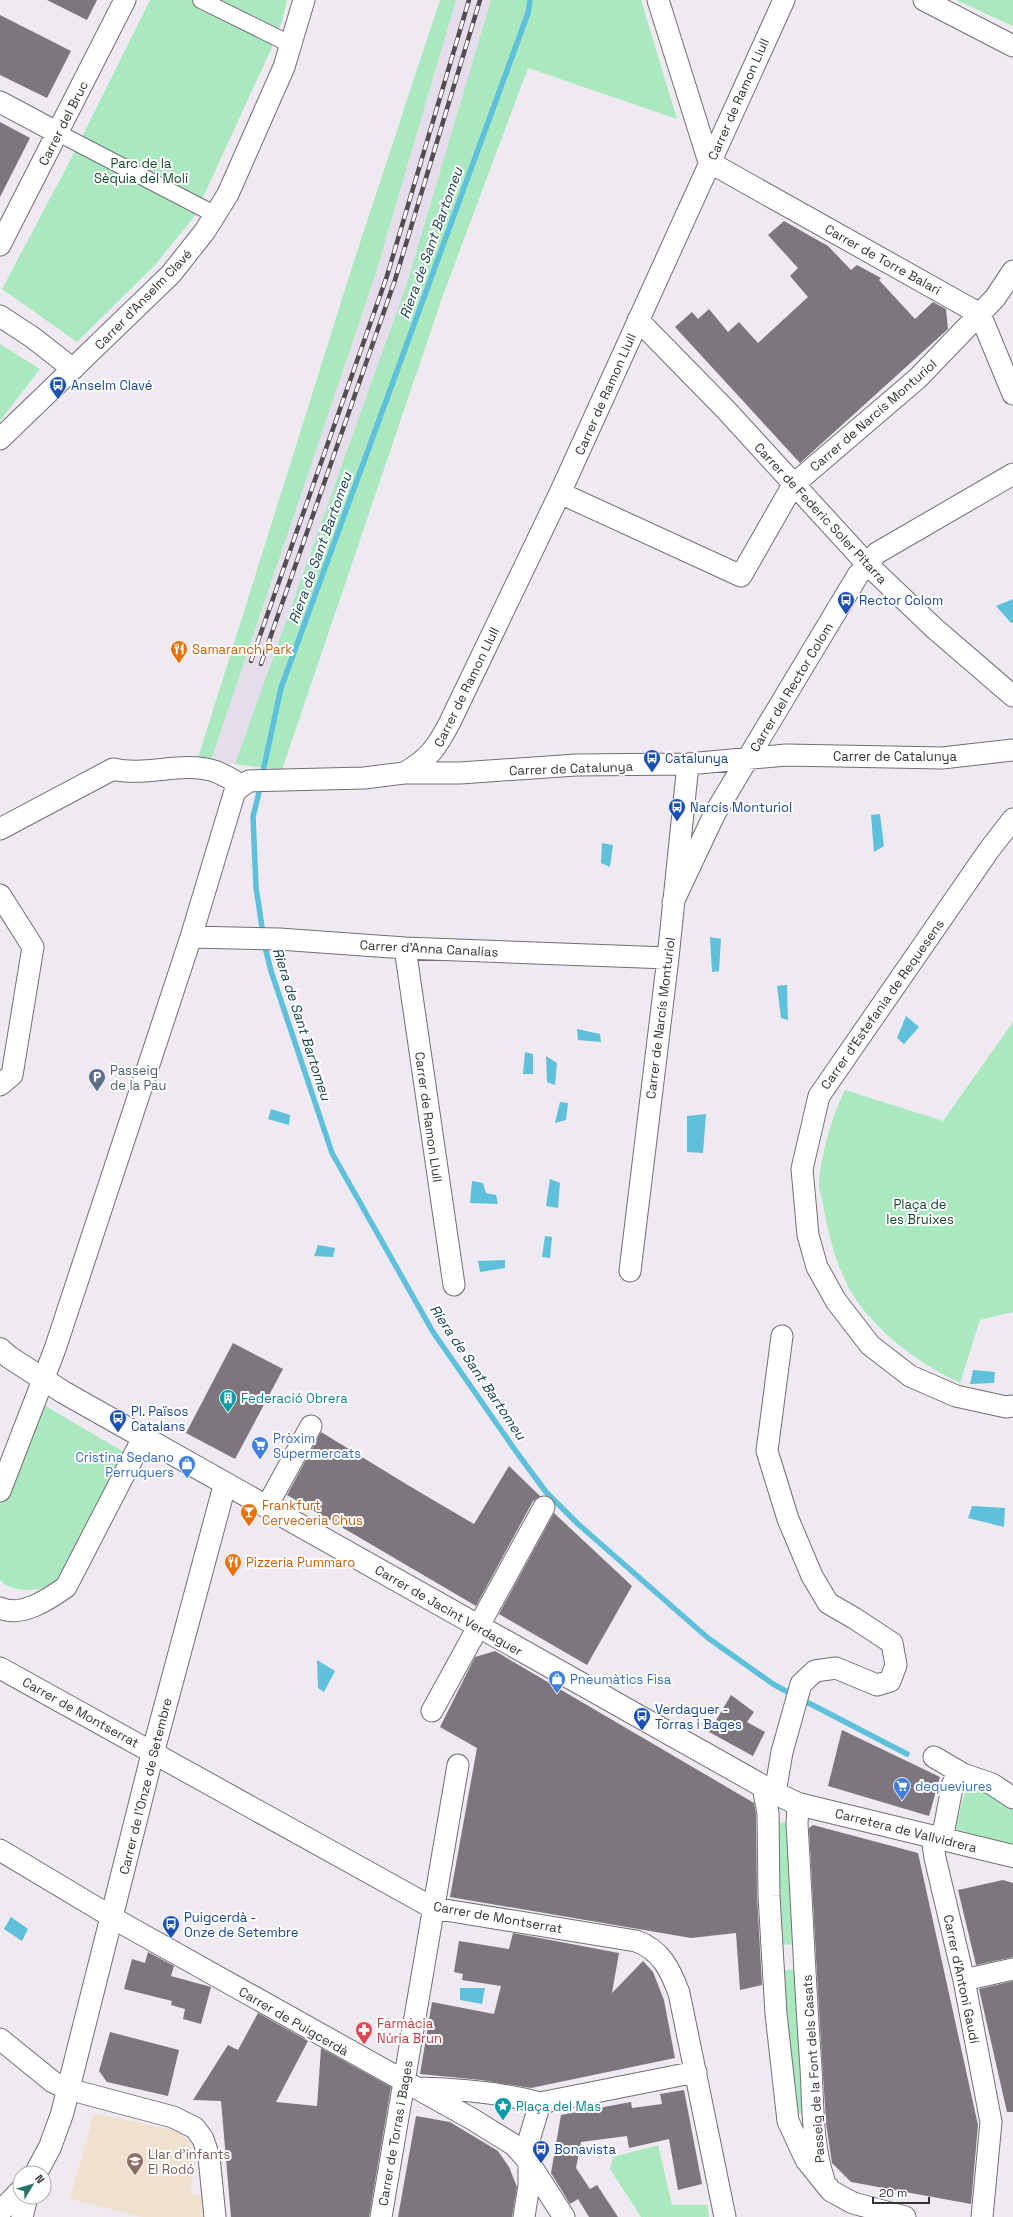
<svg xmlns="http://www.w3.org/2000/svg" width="1013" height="2217" font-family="'Space Grotesk',sans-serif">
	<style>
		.built { fill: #e5ddeb }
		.education { fill: #f0e0ce }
		.green { fill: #aae9c0 }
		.water { fill: #5ec0db }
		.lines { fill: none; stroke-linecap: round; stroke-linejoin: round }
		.stream { stroke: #5ec0db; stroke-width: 5.5 }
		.building { fill: #7d777d }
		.pedestrian-casing { stroke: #726e75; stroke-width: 18 }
		.minor-casing { stroke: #726e75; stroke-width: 23 }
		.tertiary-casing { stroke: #726e75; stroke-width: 24 }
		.secondary-casing { stroke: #726e75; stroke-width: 24 }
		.pedestrian { stroke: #fff; stroke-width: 16 }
		.minor { stroke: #fff; stroke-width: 21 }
		.tertiary { stroke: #fff; stroke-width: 22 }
		.secondary { stroke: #fff; stroke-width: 22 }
		.rail-casing { stroke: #514e52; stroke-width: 4.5 }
		.rail { stroke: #fff; stroke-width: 3; stroke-dasharray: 9; stroke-linecap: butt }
		.labels { text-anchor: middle; stroke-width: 4; stroke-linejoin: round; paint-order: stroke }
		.street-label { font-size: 13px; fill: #343235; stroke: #fff }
		.park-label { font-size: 13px; fill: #124a2c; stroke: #fff }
		.transit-label { font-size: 13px; fill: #164399; stroke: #fff; text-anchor: start }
		.food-label { font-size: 13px; fill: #c56008; stroke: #fff; text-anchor: start }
		.service-label { font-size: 13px; fill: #4e5e75; stroke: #fff; text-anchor: start }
		.culture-label { font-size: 13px; fill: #0d838f; stroke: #fff; text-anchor: start }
		.shop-label { font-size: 13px; fill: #366cbe; stroke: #fff; text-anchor: start }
		.health-label { font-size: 13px; fill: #be3a42; stroke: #fff; text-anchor: start }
		.education-label { font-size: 13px; fill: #785e54; stroke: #fff; text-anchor: start }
		.water-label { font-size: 14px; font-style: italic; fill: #16424e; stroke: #fff }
	</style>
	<rect width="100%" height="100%" fill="#efeaf2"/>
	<!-- built -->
	<path class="built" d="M 456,0 L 491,0 L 407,283 L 235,764 L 211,760 L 375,276 Z"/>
	<!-- education -->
	<path class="education" d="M 94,2113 L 177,2131 L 189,2142 L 196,2160 L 190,2193 L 203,2197 L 204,2217 L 142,2217 L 70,2199 Z"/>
	<!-- green -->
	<path class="green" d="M 150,0 L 287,0 L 283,18 L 273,45 L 194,217 L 155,265 L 77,342 L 2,289 L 72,157 Z
		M 440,0 L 456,0 L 375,276 L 211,760 L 198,758 L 353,264 Z
		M 491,0 L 641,0 L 677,119 L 528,68 L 442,298 L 282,770 L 235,764 L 407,283 Z
		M 956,0 L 1013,0 L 1013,26 Z
		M 0,344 L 40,369 L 0,421 Z
		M 1013,1022 L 1013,1312 L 980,1320 L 960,1383 C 925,1366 894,1345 868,1315 C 842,1286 831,1247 824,1210 C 823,1202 820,1193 819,1186 C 819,1160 833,1113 845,1090 L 943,1121 Z
		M 32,1398 L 129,1455 L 62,1584 C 43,1589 15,1596 0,1580 L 0,1489 Z
		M 967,1784 L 1013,1802 L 1013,1846 L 955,1829 Z
		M 789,1822 L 797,1944 L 780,1945 L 773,1823 Z
		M 799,1969 L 810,2112 L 793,2114 L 782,1970 Z
		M 658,2145 L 672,2205 L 707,2205 L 709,2217 L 641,2217 L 610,2169 L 613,2157 Z"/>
	<!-- water -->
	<path class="water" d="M 1013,599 L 1013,622 L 1011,623 L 996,606 Z
		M 880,814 L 884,846 L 874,852 L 871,815 Z
		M 602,843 L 613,845 L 610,867 L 601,863 Z
		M 710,937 L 721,939 L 719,971 L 712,972 Z
		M 787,985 L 788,1020 L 781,1018 L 777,986 Z
		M 906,1016 L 919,1027 L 904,1044 L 897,1038 Z
		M 577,1029 L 600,1034 L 601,1042 L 578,1040 Z
		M 525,1052 L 533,1054 L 533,1074 L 523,1074 Z
		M 546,1056 L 557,1063 L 555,1085 L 547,1082 Z
		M 560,1102 L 568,1103 L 566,1120 L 555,1123 Z
		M 271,1109 L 290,1115 L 289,1125 L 268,1119 Z
		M 706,1114 L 703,1153 L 687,1152 L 687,1116 Z
		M 550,1179 L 560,1183 L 558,1208 L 546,1206 Z
		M 472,1181 L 483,1183 L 486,1193 L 496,1195 L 498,1204 L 470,1203 Z
		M 545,1236 L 552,1237 L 550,1258 L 542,1257 Z
		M 318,1245 L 335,1248 L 333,1257 L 314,1256 Z
		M 505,1260 L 505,1268 L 480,1272 L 478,1261 Z
		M 973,1370 L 995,1372 L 994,1383 L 970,1384 Z
		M 972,1506 L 1005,1508 L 1004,1527 L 968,1518 Z
		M 317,1660 L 335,1671 L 324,1692 L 318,1688 Z
		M 11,1917 L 28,1929 L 22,1941 L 4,1929 Z
		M 460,1988 L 485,1988 L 482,2004 L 460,2000 Z"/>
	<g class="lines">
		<!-- stream -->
		<path class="stream" d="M 262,776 L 281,688 L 528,13 L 530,0
			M 261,784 L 253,817 L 256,887 L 263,934
			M 264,943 L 271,971 L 332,1153 L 433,1332 L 515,1450 L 546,1492 L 578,1524 L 708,1638 L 773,1684 L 793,1695
			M 801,1699 L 907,1754"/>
	</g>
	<!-- building -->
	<path class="building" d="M 47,0 L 97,0 L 87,20 Z
		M 0,15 L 71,51 L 47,98 L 0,75 Z
		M 0,122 L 30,138 L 0,197 Z
		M 784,221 L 828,246 L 851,270 L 857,265 L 881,278 L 879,280 L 915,319 L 933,302 L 946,309 L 948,329 L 800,463 L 675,327 L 692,312 L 698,319 L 709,309 L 728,332 L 739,322 L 758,343 L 808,297 L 790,276 L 798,268 L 768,235 Z
		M 233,1343 L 283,1369 L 235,1459 L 186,1433 Z
		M 321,1432 L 411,1487 L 474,1524 L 509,1466 L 540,1496 L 533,1501 L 476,1606 L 287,1495 Z
		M 554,1513 L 632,1586 L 587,1665 L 499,1614 Z
		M 495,1651 L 754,1803 L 756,1814 L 757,1896 L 762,1985 L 740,1990 L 736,1933 L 691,1938 L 450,1897 L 477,1748 L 440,1727 L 475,1657 Z
		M 731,1695 L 754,1712 L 747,1722 L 765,1732 L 753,1756 L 709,1732 Z
		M 842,1730 L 940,1777 L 929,1816 L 828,1786 Z
		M 813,1825 L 918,1853 L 978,2125 L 971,2204 L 851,2182 L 832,2163 L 826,2123 L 817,1976 L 809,1828 Z
		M 1003,1880 L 1013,1883 L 1013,1957 L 976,1965 L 958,1890 Z
		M 513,1933 L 619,1953 L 612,1993 L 643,1961 L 653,1972 L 664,2000 L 675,2058 L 531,2088 L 481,2080 L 420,2074 L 432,2002 L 494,2014 L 501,1986 L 462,1980 L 463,1974 L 454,1972 L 459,1941 L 509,1949 Z
		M 148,1952 L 174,1966 L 171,1976 L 211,1987 L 201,2024 L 183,2019 L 185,2009 L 171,2005 L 172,2001 L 124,1989 L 132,1959 L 145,1963 Z
		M 1013,1981 L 1013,2112 L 1007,2112 L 979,1989 Z
		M 258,2013 L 308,2041 L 276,2102 L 317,2106 L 321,2048 L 391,2087 L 369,2217 L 231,2217 L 221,2101 L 193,2100 L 228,2045 L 238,2050 Z
		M 110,2032 L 179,2050 L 168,2096 L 107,2082 L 99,2071 Z
		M 684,2090 L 702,2184 L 678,2190 L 669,2139 L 629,2148 L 627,2136 L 581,2142 L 576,2168 L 590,2189 L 597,2185 L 618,2217 L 589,2217 L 578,2199 L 570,2204 L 551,2173 L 561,2115 L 631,2102 L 632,2108 L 662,2104 L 660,2094 Z
		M 416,2116 L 450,2122 L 498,2151 L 509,2167 L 517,2187 L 512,2217 L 398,2217 Z"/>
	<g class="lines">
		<defs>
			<path id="pedestrian" d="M 201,0 L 292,45
				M 58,133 L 216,215"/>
			<path id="minor" d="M 658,0 L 709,162
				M 924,0 L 1013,46
				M 0,102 L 58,133
				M 709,162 L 980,314 L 1013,394
				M 0,245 L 125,0
				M 0,316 L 32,337 L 73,369
				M 638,320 L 727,411 L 867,564 L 934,628 L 1013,696
				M 0,439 L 171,274 L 205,231 L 228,194 L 284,67 L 304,0
				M 560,493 L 741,576 L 793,485 L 918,378 L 995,298 L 1013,271
				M 404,773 C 429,759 437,747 450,722 L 560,493 L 784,0
				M 1013,819 L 989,850 L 819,1096 L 802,1169 L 808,1235 L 817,1267 L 836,1301 L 870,1345 L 910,1376 L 956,1396 L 1006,1407 L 1013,1406
				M 0,829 L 113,769 C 146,777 181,761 214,771 C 223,774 233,780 241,785
				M 0,895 L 33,947 L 12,1075 L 0,1085
				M 673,902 L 715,813 L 858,575 L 877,553 L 1013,474
				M 191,937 L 279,939 L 405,948 L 668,958
				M 405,948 L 454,1285
				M 630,1271 L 668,958 L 688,764
				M 0,1491 L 55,1349 L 191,937 L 235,791 L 249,781 L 364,778 L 404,773 L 460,773 L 576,765 L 688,764 L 786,755 L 942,758 L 1013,750
				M 267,1506 L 311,1426
				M 0,1608 C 21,1618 49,1599 66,1587 L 144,1436
				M 0,1668 L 433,1908 L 636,1941 C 661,1950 670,1969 679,1993 L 725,2217
				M 432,1711 L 544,1507
				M 934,1757 L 963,1774
				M 763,1787 L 768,1813 L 769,1896 L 776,2014 L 788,2121 L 806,2160 L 831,2191 L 853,2203 L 905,2217
				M 775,1793 L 782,1752 L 801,1684 L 815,1671 L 836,1668 L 877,1685 L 890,1681 L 896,1665 L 892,1643 L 854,1618 L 828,1603 L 812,1576 L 788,1519 L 767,1451 L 782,1336
				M 798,1804 L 797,1824 C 802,1906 805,1987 811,2068 C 813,2104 812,2145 824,2180
				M 932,1837 L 935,1858 L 964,1980 L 991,2122 L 982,2217
				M 942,1839 L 953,1783 L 963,1774 L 992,1784 L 1013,1798
				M 0,1850 L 127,1926 L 472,2119 L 514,2145 L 528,2161 L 564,2217
				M 964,1980 L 1013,1969
				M 0,2039 L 53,2082 L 68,2089 L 173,2117 L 195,2128 L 203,2139 L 209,2157 L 215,2217
				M 419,2088 C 459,2089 500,2092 540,2103 L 696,2072
				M 0,2212 L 20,2191
				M 22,2217 L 27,2197
				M 381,2217 L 458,1765
				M 524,2217 L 529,2185 L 529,2140 L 540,2103"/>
			<path id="tertiary" d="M 36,2173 L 50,2147 L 62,2114 L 153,1752 L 225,1484"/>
			<path id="secondary" d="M 0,1349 L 9,1357 L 63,1392 L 775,1793 L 798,1804 L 1013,1856"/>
		</defs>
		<!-- pedestrian casing -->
		<use href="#pedestrian" class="pedestrian-casing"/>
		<!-- minor casing -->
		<use href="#minor" class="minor-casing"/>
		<!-- tertiary casing -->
		<use href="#tertiary" class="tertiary-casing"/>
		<!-- secondary casing -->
		<use href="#secondary" class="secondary-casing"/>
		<!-- pedestrian -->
		<use href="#pedestrian" class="pedestrian"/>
		<!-- minor -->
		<use href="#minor" class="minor"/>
		<!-- tertiary -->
		<use href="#tertiary" class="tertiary"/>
		<!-- secondary -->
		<use href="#secondary" class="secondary"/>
		<defs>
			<path id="rail" d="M 251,661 L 387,276 L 469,0
				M 261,664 L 395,280 L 480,0"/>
		</defs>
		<!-- rail casing -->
		<use href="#rail" class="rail-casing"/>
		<!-- rail -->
		<use href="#rail" class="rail"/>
	</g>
	<!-- icons -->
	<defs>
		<symbol id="bus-pin" viewBox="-11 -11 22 30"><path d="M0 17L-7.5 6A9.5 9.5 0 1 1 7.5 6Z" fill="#1a4fb4" stroke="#fff"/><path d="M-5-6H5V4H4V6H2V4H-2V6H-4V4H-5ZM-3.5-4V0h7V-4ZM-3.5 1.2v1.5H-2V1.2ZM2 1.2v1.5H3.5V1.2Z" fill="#fff"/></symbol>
		<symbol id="restaurant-pin" viewBox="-11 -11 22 30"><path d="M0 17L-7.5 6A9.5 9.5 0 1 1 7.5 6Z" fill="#e8710a" stroke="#fff"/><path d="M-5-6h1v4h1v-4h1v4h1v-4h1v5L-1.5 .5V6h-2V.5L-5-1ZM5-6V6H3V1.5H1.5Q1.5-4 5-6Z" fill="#fff"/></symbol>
		<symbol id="parking-pin" viewBox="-11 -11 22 30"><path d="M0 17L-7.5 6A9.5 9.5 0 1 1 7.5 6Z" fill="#5c6f8a" stroke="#fff"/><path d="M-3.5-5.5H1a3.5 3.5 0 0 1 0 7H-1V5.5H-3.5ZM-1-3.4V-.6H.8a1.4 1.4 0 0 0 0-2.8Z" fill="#fff"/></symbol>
		<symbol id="building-pin" viewBox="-11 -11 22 30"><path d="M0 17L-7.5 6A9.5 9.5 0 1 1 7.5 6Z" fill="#0f9aa8" stroke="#fff"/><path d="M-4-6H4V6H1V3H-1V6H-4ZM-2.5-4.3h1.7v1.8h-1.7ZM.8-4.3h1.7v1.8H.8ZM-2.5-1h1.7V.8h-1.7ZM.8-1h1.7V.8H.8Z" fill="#fff"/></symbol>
		<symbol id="supermarket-pin" viewBox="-11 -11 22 30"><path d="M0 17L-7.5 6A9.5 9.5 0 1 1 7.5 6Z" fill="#3f7fe0" stroke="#fff"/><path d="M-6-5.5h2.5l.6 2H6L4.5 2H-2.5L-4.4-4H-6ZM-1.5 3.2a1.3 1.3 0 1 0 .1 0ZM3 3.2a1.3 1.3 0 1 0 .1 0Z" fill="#fff"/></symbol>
		<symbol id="shop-pin" viewBox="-11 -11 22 30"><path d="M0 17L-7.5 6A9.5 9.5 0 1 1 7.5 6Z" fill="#3f7fe0" stroke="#fff"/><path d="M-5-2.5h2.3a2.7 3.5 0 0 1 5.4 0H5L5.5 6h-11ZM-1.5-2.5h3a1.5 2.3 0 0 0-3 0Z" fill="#fff"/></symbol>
		<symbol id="bar-pin" viewBox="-11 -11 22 30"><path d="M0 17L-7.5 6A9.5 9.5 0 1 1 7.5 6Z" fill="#e8710a" stroke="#fff"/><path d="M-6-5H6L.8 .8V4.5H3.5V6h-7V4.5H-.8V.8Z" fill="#fff"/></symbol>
		<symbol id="pharmacy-pin" viewBox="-11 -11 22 30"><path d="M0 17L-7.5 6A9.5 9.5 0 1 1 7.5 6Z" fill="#e0444e" stroke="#fff"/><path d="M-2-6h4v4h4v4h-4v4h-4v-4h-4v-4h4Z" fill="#fff"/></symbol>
		<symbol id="sight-pin" viewBox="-11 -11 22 30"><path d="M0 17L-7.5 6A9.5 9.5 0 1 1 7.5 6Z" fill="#0f9aa8" stroke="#fff"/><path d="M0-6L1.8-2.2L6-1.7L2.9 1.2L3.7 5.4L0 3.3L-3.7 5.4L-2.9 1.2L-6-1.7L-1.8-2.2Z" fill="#fff"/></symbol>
		<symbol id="school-pin" viewBox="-11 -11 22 30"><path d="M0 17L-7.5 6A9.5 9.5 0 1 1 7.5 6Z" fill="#8d6e63" stroke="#fff"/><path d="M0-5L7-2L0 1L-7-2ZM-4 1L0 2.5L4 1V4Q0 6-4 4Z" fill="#fff"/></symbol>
	</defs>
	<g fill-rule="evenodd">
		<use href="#bus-pin" x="48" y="375" width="20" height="27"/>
		<use href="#bus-pin" x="836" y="590" width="20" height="27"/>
		<use href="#restaurant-pin" x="169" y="639" width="20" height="27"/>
		<use href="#bus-pin" x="642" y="748" width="20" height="27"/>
		<use href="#bus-pin" x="667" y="797" width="20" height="27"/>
		<use href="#parking-pin" x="87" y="1067" width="20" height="27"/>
		<use href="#building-pin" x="218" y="1388" width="20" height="27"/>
		<use href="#bus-pin" x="108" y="1408" width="20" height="27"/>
		<use href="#supermarket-pin" x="250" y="1435" width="20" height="27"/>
		<use href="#shop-pin" x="177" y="1454" width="20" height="27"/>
		<use href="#bar-pin" x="239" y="1502" width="20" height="27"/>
		<use href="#restaurant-pin" x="223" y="1552" width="20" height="27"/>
		<use href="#shop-pin" x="547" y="1669" width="20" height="27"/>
		<use href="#bus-pin" x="632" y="1706" width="20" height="27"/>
		<use href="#supermarket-pin" x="892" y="1776" width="20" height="27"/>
		<use href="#bus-pin" x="161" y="1914" width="20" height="27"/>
		<use href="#pharmacy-pin" x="354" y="2020" width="20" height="27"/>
		<use href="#sight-pin" x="493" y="2096" width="20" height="27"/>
		<use href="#bus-pin" x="531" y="2139" width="20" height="27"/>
		<use href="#school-pin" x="125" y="2151" width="20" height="27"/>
	</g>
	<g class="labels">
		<!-- street labels -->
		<g class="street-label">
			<text transform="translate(738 99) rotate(-66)" y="5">Carrer de Ramon Llull</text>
			<text transform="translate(63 123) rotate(-63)" y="5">Carrer del Bruc</text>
			<text transform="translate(883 259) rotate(29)" y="5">Carrer de Torre Balarí</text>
			<text transform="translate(143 299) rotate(-46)" y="5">Carrer d'Anselm Clavé</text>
			<text transform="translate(605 394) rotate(-66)" y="5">Carrer de Ramon Llull</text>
			<text transform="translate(873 415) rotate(-41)" y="5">Carrer de Narcís Monturiol</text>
			<text transform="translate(821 513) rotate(47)" y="5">Carrer de Federic Soler Pitarra</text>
			<text transform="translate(466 687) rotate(-64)" y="5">Carrer de Ramon Llull</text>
			<text transform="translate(791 687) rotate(-59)" y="5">Carrer del Rector Colom</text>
			<text x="895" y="761">Carrer de Catalunya</text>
			<text transform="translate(571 768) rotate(-2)" y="5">Carrer de Catalunya</text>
			<text transform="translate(429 948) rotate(3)" y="5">Carrer d'Anna Canalias</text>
			<text transform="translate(882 1004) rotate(-55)" y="5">Carrer d'Estefania de Requesens</text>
			<text transform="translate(660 1018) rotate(-83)" y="5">Carrer de Narcís Monturiol</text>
			<text transform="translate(429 1117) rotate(82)" y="5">Carrer de Ramon Llull</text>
			<text transform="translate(449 1610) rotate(30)" y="5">Carrer de Jacint Verdaguer</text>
			<text transform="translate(81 1712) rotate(29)" y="5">Carrer de Montserrat</text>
			<text transform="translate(145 1786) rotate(-76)" y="5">Carrer de l'Onze de Setembre</text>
			<text transform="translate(906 1830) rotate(14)" y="5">Carretera de Vallvidrera</text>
			<text transform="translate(498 1917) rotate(10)" y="5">Carrer de Montserrat</text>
			<text transform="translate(962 1979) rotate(78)" y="5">Carrer d'Antoni Gaudí</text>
			<text transform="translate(294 2021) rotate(30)" y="5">Carrer de Puigcerdà</text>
			<text transform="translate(813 2069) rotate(-94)" y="5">Passeig de la Font dels Casats</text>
			<text transform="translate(395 2133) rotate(-80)" y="5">Carrer de Torras i Bages</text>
		</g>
		<!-- park labels -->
		<g class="park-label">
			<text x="141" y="168">Parc de la<tspan x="141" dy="15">Sèquia del Molí</tspan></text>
			<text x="920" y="1209">Plaça de<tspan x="920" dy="15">les Bruixes</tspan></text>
		</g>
		<!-- transit labels -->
		<g class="transit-label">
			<text x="71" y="390">Anselm Clavé</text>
			<text x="859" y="605">Rector Colom</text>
			<text x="665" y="763">Catalunya</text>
			<text x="690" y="812">Narcís Monturiol</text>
			<text x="131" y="1416">Pl. Països<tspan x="131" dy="15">Catalans</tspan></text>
			<text x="655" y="1714">Verdaguer -<tspan x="655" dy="15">Torras i Bages</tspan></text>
			<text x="184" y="1922">Puigcerdà -<tspan x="184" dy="15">Onze de Setembre</tspan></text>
			<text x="554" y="2154">Bonavista</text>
		</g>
		<!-- food labels -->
		<g class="food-label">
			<text x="192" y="654">Samaranch Park</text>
			<text x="262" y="1510">Frankfurt<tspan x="262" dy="15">Cerveceria Chus</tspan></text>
			<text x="246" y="1567">Pizzeria Pummaro</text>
		</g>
		<!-- service labels -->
		<g class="service-label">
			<text x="110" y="1075">Passeig<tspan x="110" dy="15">de la Pau</tspan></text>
		</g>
		<!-- culture labels -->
		<g class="culture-label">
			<text x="241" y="1403">Federació Obrera</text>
			<text x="516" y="2111">Plaça del Mas</text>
		</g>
		<!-- shop labels -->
		<g class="shop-label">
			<text x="273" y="1443">Pròxim<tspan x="273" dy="15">Supermercats</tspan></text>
			<text x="174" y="1462" text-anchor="end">Cristina Sedano<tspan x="174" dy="15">Perruquers</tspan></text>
			<text x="570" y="1684">Pneumàtics Fisa</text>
			<text x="915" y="1791">dequeviures</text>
		</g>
		<!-- health labels -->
		<g class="health-label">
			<text x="377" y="2028">Farmàcia<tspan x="377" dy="15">Núria Brun</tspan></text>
		</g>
		<!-- education labels -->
		<g class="education-label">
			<text x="148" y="2159">Llar d'infants<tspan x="148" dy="15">El Rodó</tspan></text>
		</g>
		<!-- water labels -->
		<g class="water-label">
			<text transform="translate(431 243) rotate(-70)" y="5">Riera de Sant Bartomeu</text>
			<text transform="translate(320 548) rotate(-70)" y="5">Riera de Sant Bartomeu</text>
			<text transform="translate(302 1024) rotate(72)" y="5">Riera de Sant Bartomeu</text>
			<text transform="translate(478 1372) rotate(56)" y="5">Riera de Sant Bartomeu</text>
		</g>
	</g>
	<!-- north arrow -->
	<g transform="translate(32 2185) rotate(52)"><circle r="19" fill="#ffffff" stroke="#aeadae"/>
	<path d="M0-3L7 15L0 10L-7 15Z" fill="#2a726b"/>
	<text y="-6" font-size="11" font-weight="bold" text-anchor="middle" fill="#343235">N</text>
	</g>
	<!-- scale -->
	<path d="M873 2197v6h56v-6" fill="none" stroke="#343235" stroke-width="2"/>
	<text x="879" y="2197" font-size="12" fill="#343235" stroke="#ffffff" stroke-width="3" paint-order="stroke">20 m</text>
</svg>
